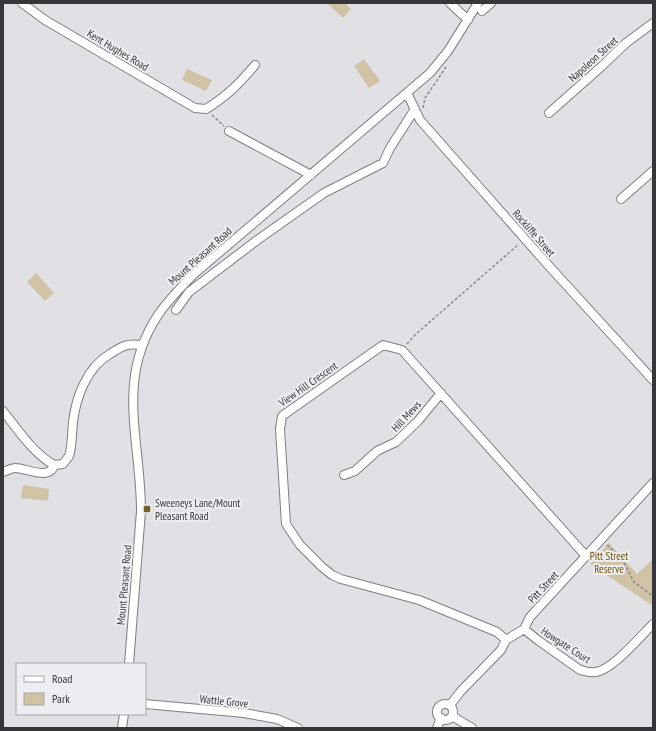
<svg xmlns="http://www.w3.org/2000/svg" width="656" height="731" font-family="'PT Sans Narrow',sans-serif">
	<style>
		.green { fill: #d0c2a5 }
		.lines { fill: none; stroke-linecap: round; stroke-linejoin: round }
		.minor-casing { stroke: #7e7d81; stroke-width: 10 }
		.path { stroke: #89888b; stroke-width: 1.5; stroke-dasharray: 3 2; stroke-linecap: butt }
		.minor { stroke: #fff; stroke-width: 8 }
		.poi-dot { fill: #766030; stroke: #eeeef2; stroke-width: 1.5 }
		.labels { text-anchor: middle; stroke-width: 4; stroke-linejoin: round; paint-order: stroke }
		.street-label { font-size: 11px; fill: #373638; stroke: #eeeef2 }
		.poi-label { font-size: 11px; fill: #373638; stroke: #eeeef2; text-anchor: start }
		.park-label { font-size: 11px; fill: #6f5306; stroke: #eeeef2 }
	</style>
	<rect width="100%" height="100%" fill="#e1e0e5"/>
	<!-- green -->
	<path class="green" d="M 327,3 L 345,3 L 351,9 L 343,18 Z
		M 364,59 L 380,81 L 369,88 L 354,66 Z
		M 187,69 L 212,80 L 206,91 L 182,80 Z
		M 36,273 L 54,293 L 45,301 L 27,282 Z
		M 23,485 L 49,489 L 48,501 L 21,498 Z
		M 609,543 L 637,574 L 652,560 L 653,562 L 653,606 L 590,564 Z"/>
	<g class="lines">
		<defs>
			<path id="minor" d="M 22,3 L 45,20 L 195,108 L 206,109 C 227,96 239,84 255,65
				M 450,3 L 468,20
				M 482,11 L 491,3
				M 407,93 L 420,120 L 548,265 L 653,380
				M 549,113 L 602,66 L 626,43 L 653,23
				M 229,131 L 311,175
				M 621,199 L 653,171
				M 176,310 L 189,292 L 256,241 L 324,193 L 383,163 L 390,148 L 415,109
				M 3,411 C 18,430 33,453 54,465 L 63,464 C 65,461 67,459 69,456 C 72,449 72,431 73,422 C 76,397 87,367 110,354 C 122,346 127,343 142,345
				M 3,472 C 7,471 11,468 15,468 C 26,468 50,481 54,465
				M 344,475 L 355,471 L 377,451 L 396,442 L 418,421 L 441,393
				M 524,629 L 539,641 L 580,670 C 585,671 590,673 596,672 C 613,669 640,637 653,624
				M 506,640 L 497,632 L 419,600 L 341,579 L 332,575 L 322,567 L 300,545 L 286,524 L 280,429 L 282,416 L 383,345 L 402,350 L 586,556
				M 129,664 L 141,511 C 141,440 115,380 158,315 C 168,300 181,287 194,274 L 430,73 L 448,51 L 478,3
				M 145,704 L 244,713 L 277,719 L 298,728
				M437 712a8 8 0 1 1 16 0a8 8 0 1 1-16 0Z
				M 450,705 L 461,691 L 501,650 L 506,640 L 524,629 L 530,617 L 653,483
				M 452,716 L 472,728
				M 122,728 L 124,714
				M 437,728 L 441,718"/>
		</defs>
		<!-- minor casing -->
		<use href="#minor" class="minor-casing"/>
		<!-- path -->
		<path class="path" d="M 423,108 L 425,98 L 446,67
			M 212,115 L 224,126
			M 407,344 L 416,334 L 519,244
			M 607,545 L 622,559 L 634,582 L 653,596"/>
		<!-- minor -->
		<use href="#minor" class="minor"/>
	</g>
	<!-- markers -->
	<rect class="poi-dot" x="143" y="505" width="8" height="8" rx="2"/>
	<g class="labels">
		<!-- street labels -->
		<g class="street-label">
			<text transform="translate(118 50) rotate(31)" y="4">Kent Hughes Road</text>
			<text transform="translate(593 59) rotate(-42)" y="4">Napoleon Street</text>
			<text transform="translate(534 233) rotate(49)" y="4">Rockliffe Street</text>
			<text transform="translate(200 256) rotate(-42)" y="4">Mount Pleasant Road</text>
			<text transform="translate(308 384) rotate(-35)" y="4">View Hill Crescent</text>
			<text transform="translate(406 416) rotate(-47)" y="4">Hill Mews</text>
			<text transform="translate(124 585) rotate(-85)" y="4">Mount Pleasant Road</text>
			<text transform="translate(543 587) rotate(-47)" y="4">Pitt Street</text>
			<text transform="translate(566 645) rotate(33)" y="4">Howgate Court</text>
			<text transform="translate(224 701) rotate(6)" y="4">Wattle Grove</text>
		</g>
		<!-- poi labels -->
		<g class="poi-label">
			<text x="155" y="507">Sweeneys Lane/Mount<tspan x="155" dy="13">Pleasant Road</tspan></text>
		</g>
		<!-- park labels -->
		<g class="park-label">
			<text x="609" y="560">Pitt Street<tspan x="609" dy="13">Reserve</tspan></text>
		</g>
	</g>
	<!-- border -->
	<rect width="656" height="731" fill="none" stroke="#373638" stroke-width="8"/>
	<!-- legend -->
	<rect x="16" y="663" width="130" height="52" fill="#eeeef2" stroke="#a5a4a8"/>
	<rect x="24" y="676" width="20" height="6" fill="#ffffff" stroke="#a5a4a8"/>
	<text x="52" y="683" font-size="12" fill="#373638">Road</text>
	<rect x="24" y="693" width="20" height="12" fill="#d0c2a5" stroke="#a5a4a8"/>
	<text x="52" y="703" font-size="12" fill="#373638">Park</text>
</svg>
